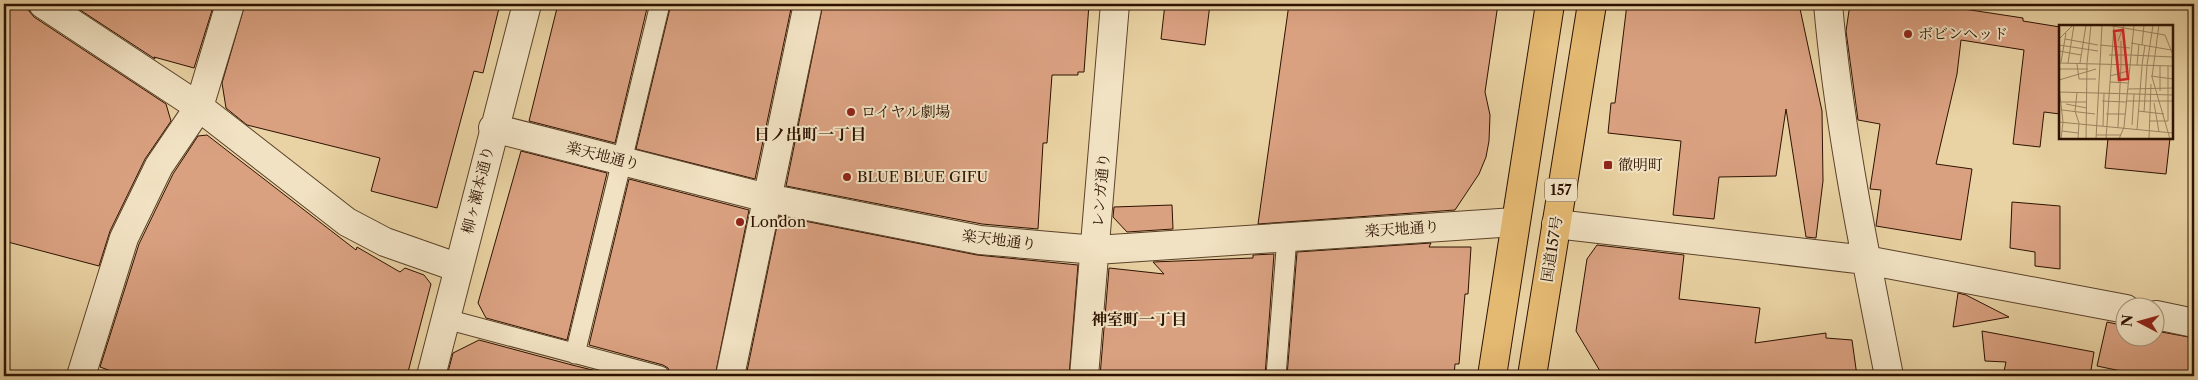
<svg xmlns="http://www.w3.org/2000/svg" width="2198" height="380" font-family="'Libre Caslon Text','Noto Serif JP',serif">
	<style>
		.building { fill: #daa181; stroke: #2d1200 }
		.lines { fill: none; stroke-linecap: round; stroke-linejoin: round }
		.lane-casing { stroke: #5c4229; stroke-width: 21 }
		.street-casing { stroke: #5c4229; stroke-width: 30 }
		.highway-casing { stroke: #2d1200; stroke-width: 30 }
		.lane { stroke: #f1e2c3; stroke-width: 19 }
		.street { stroke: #f1e2c3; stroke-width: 28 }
		.highway { stroke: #e4b972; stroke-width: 28 }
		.poi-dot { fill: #8f2418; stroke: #f1e2c3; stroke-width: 2 }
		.labels { text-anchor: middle; stroke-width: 4; stroke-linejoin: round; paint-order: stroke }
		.shield { fill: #f1e2c3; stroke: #68503a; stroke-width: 1 }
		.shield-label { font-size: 14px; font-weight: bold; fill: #2d1200 }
		.poi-label { font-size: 15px; fill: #2d1200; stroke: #f1e2c3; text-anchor: start }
		.street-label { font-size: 15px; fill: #2d1200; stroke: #f1e2c3 }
		.neighbourhood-label { font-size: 16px; font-weight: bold; fill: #2d1200; stroke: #f1e2c3 }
		.inset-road { fill: none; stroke: #9e8562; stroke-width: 1 }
		.view { fill: #d62828; fill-opacity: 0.15; stroke: #d62828; stroke-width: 2.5 }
		.inset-edge { fill: none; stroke: #2d1200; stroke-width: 2.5 }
	</style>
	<rect width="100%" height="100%" fill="#e9d2a3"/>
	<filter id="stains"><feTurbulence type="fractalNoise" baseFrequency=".004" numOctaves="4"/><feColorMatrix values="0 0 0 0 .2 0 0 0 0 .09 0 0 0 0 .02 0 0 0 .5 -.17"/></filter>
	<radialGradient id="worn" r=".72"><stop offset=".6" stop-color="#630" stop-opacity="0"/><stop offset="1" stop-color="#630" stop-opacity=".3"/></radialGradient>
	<!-- building -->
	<path class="building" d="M 4,4 L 27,4 L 29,11 L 34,17 L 166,104 L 171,121 L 145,159 L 110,231 L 99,266 L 4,241 Z
		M 71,4 L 214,4 L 194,68 L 154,57 L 155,59 Z
		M 245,4 L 500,4 L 483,73 L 474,71 L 437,208 L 371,191 L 380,158 L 247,125 L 226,108 L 222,83 Z
		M 558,4 L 648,4 L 615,143 L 529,121 Z
		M 671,4 L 792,4 L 755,179 L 636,149 Z
		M 823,4 L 1089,4 L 1084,72 L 1078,72 L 1078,75 L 1052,75 L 1047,143 L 1043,143 L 1038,229 L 982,224 L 786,186 Z
		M 1165,4 L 1210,4 L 1205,45 L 1161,39 Z
		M 1289,4 L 1498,4 L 1485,92 L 1490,115 L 1489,141 L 1486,157 L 1479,174 L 1455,210 L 1258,224 Z
		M 1627,4 L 1799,4 L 1822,111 L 1823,181 L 1816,238 L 1806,237 L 1786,109 L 1776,176 L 1719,177 L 1714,219 L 1673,215 L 1681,141 L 1608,133 L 1611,103 L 1615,103 Z
		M 1850,4 L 1931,4 L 2023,18 L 2023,21 L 2060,27 L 2060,114 L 2044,112 L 2040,147 L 2013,144 L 2024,50 L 1961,40 L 1957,74 L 1936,164 L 1972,169 L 1961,240 L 1876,226 L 1881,190 L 1870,189 L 1880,124 L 1858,120 L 1846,31 Z
		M 207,135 L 356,250 L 357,247 L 400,272 L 405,268 L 424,275 L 431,284 L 407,376 L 109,376 L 111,371 L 100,367 L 139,244 L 173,174 L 198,136 Z
		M 2108,138 L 2170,138 L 2166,174 L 2105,168 Z
		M 521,151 L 607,173 L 567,340 L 486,318 L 478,303 Z
		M 629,179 L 749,210 L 715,376 L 671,376 L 668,368 L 663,365 L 589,345 Z
		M 2012,202 L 2060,206 L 2060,269 L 2035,266 L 2035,252 L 2010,248 Z
		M 1172,205 L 1173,229 L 1127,232 L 1113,217 L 1114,207 Z
		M 779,216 L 977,255 L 1078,265 L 1069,376 L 746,376 Z
		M 1431,243 L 1429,247 L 1471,247 L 1468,294 L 1465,294 L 1459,364 L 1455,364 L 1454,376 L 1287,376 L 1297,252 Z
		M 1597,245 L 1684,255 L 1679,299 L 1760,308 L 1755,343 L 1826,333 L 1826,338 L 1852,340 L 1857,376 L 1603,376 L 1576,331 L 1587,259 Z
		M 1274,254 L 1265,376 L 1100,376 L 1109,268 L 1164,274 L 1153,262 L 1253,258 L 1253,255 Z
		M 1958,293 L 1966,295 L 2009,317 L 1953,327 Z
		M 2107,322 L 2126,326 L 2126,338 L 2156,338 L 2156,331 L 2194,338 L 2194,376 L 2145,376 L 2097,366 Z
		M 1982,331 L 2094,352 L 2090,376 L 2003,376 L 2006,362 L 1985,361 Z
		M 479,340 L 572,365 L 617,376 L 447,376 L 453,353 Z"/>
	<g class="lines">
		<defs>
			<path id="lane" d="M 446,319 L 660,376
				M 575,354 L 660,4
				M 1276,376 L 1287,237"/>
			<path id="street" d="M 43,4 L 199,107 L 347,222 L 385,242 L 459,268
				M 1828,4 C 1839,129 1865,253 1889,376
				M 493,128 L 767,198 L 980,240 L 1096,250 L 1515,222
				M 1556,224 L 1866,260 L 2126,309
				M 2156,315 L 2194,323
				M 81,376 L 124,238 L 159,166 L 199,107 L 230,4
				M 431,376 L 527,4
				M 730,376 L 808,4
				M 1084,376 L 1115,4"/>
			<path id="highway" d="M 1492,376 L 1550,4
				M 1532,376 L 1592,4"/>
		</defs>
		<!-- lane casing -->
		<use href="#lane" class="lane-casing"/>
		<!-- street casing -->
		<use href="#street" class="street-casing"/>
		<!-- highway casing -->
		<use href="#highway" class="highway-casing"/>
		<!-- lane -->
		<use href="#lane" class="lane"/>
		<!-- street -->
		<use href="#street" class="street"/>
		<!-- highway -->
		<use href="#highway" class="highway"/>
	</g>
	<!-- markers -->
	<g class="poi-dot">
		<circle cx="1908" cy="34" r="5"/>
		<circle cx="851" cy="112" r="5"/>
		<rect x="1603" y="160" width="10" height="10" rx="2.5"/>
		<circle cx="847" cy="177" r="5"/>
		<circle cx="740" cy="222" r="5"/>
	</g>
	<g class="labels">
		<!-- shield labels -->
		<rect class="shield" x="1545" y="178.5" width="32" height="23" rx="4"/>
		<g class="shield-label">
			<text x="1561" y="195">157</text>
		</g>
		<!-- poi labels -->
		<g class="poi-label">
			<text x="1918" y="39">ボビンヘッド</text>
			<text x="861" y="117">ロイヤル劇場</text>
			<text x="1618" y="170">徹明町</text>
			<text x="857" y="182">BLUE BLUE GIFU</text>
			<text x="750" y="227">London</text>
		</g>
		<!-- street labels -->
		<g class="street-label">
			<text transform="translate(603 156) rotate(14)" y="5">楽天地通り</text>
			<text transform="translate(478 190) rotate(-76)" y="5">柳ヶ瀬本通り</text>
			<text transform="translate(1101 190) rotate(-85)" y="5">レンガ通り</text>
			<text transform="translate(1402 229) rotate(-4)" y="5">楽天地通り</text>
			<text transform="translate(999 240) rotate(7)" y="5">楽天地通り</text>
			<text transform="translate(1552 249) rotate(-81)" y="5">国道157号</text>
		</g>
		<!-- neighbourhood labels -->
		<g class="neighbourhood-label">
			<text x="810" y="140">日ノ出町一丁目</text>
			<text x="1139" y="325">神室町一丁目</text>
		</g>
	</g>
	<!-- overview -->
	<g transform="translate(2059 25)">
		<rect width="114" height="114" fill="#e9d2a3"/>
		<path class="inset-road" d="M 48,0 L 106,10 L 114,30M 100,0 L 93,52 L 111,114M 0,14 L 14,0M 6,14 L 39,20M 59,16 L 65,0M 62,16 L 62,39M 72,18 L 112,25M 0,20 L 39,26M 41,20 L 71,23M 83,20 L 85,0M 0,26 L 22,30M 50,30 L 71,30M 71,30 L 114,32M 2,37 L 7,8M 0,38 L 114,41M 9,38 L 15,0M 21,38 L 27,0M 28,38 L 32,0M 18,39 L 20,54 L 37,54M 78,40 L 80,19M 83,40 L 86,20M 88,40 L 94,0M 101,41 L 101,66M 0,44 L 29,44M 51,51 L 69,46M 92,51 L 114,54M 0,55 L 37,44M 51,57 L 69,58M 0,62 L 4,97 L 2,114M 69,64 L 114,63M 0,67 L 114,70M 18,68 L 16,86 L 20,98M 43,76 L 67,77M 68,76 L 114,76M 2,77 L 28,77M 95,78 L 100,107M 7,79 L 28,83M 3,85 L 36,89M 79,86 L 105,89M 85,87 L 88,41M 47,89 L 66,89M 90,96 L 109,96 L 109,41M 0,97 L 114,108M 73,100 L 75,69M 44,101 L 45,68M 59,102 L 62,40M 78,105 L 83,41M 3,106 L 19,108M 37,110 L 62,110M 19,114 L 20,98M 27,114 L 28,39M 37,114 L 43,0M 47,114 L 55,1M 60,114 L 65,102 L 75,0M 90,114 L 92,59"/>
		<path class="view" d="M 64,5 L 69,54 L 60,55 L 55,6 Z"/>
		<rect width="114" height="114" class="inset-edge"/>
	</g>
	<!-- margin -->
	<rect width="2198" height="380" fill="none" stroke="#e9d2a3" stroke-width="20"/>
	<rect x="5" y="5" width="2188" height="370" fill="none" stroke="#2d1200" stroke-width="2.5"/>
	<rect x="10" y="10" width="2178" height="360" fill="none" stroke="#2d1200"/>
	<!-- north arrow -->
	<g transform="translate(2140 322) rotate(276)"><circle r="24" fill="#f1e2c3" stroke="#a38f75"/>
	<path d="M0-4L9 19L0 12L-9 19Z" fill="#8f2418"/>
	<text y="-8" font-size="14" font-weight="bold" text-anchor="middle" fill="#2d1200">N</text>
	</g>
	<rect width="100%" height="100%" filter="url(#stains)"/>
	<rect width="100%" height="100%" fill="url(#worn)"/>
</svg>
